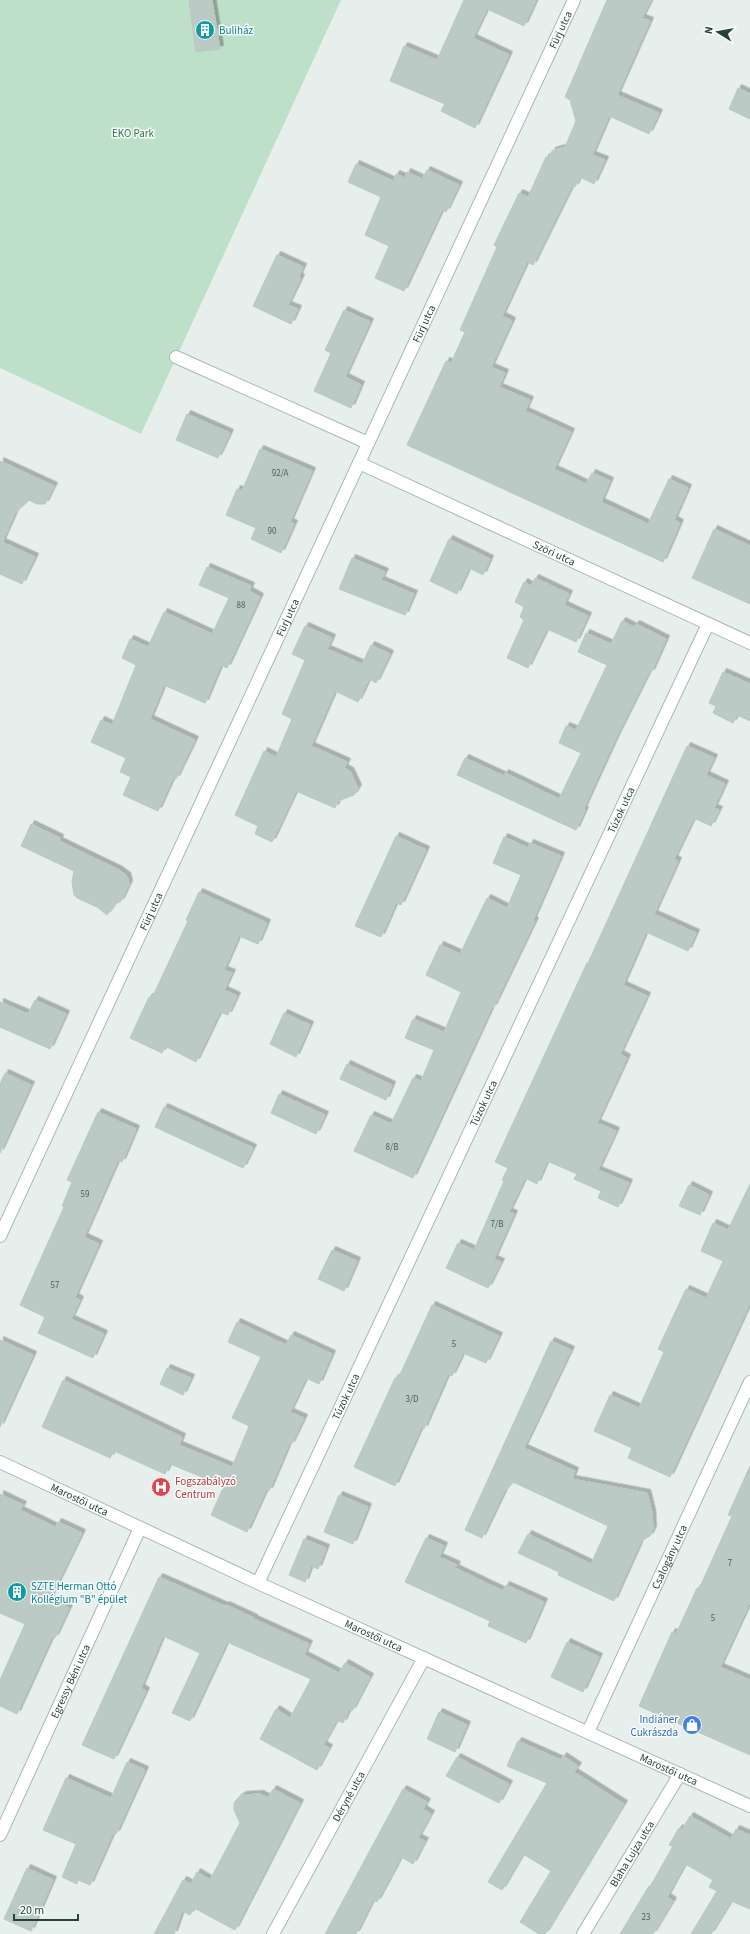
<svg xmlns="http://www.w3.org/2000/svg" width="750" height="1934" font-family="'Source Sans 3',sans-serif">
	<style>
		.green { fill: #bfe0c8 }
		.building { fill: #bbcac4; stroke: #b8c9c2; filter: url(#shadow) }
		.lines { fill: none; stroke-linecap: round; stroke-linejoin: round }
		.street-casing { stroke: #a8b8b2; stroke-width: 14 }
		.street { stroke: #fff; stroke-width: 12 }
		.labels { text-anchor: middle; stroke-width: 3; stroke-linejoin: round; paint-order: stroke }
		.number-label { font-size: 9px; fill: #4a645c }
		.culture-label { font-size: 11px; fill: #0d838f; stroke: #f7fbf9; text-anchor: start }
		.street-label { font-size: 11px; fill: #24423a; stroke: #f7fbf9 }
		.park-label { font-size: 11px; fill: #2d7a4b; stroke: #f7fbf9 }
		.health-label { font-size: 11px; fill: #be3a42; stroke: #f7fbf9; text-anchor: start }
		.shop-label { font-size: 11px; fill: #366cbe; stroke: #f7fbf9; text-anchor: end }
	</style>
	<defs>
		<filter id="shadow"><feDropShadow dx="3.5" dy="-3.5" stdDeviation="0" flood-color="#0004"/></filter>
	</defs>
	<rect width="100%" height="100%" fill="#e6efeb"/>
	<!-- green -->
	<path class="green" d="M 0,0 L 341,0 L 141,434 L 0,368 Z"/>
	<!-- building -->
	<path class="building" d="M 189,0 L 212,0 L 220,49 L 196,52 Z
		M 464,0 L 536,0 L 524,26 L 487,9 L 473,38 L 509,55 L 475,128 L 441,111 L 445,104 L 390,81 L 404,46 L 437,60 Z
		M 607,0 L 651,0 L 642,18 L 650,21 L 617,95 L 659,113 L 649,134 L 609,116 L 592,155 L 605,160 L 594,184 L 580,177 L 575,187 L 572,186 L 533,265 L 527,262 L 502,316 L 512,321 L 491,367 L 505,373 L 499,387 L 530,400 L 525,411 L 571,432 L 554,469 L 586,484 L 592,473 L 610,481 L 601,502 L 648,524 L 669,479 L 688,488 L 674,520 L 680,523 L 663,562 L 407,445 L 446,361 L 451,363 L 465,332 L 460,330 L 497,247 L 494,245 L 519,193 L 528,197 L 546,157 L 549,158 L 552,151 L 565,147 L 576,121 L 570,100 L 565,97 Z
		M 738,88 L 750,94 L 750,119 L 729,109 Z
		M 356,164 L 393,181 L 396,174 L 405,178 L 407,172 L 422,179 L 427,170 L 459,185 L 446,212 L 442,210 L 404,291 L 375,278 L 389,246 L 365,235 L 381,197 L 348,182 Z
		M 277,255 L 303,267 L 299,276 L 301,278 L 288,305 L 298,309 L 291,324 L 253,306 Z
		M 344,310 L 370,322 L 345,377 L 361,385 L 351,408 L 314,391 L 331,353 L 325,350 Z
		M 187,414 L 230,433 L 218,458 L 176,440 Z
		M 260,449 L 312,471 L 290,522 L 294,524 L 281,553 L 251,539 L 256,528 L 226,515 L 237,489 L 242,491 Z
		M 0,461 L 54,486 L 45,504 L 37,504 L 29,500 L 15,513 L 2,542 L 35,557 L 22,584 L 0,574 Z
		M 714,529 L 750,546 L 750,604 L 692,578 Z
		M 449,539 L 490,559 L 483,575 L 469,568 L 457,594 L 430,581 Z
		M 352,558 L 385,572 L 381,580 L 414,594 L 405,615 L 339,589 Z
		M 207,567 L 251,586 L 249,591 L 260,597 L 227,668 L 221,665 L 205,703 L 164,685 L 150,719 L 195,740 L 176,779 L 173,778 L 158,811 L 123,795 L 131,777 L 120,772 L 126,758 L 91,742 L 101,720 L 112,725 L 136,665 L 122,658 L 130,639 L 148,647 L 164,612 L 212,634 L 229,598 L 199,585 Z
		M 535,578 L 569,594 L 564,605 L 588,616 L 576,642 L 547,629 L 528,668 L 507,658 L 524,620 L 520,617 L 524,607 L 515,602 L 524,582 L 531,586 Z
		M 622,621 L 634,627 L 636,624 L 666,639 L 651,673 L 649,672 L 616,738 L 583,810 L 585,810 L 576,830 L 457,775 L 465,758 L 504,776 L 505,773 L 559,799 L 581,753 L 559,743 L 566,726 L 576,730 L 607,665 L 578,652 L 586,633 L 611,644 Z
		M 305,626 L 332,638 L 327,649 L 362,664 L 371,645 L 390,654 L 376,683 L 369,679 L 358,702 L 335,691 L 311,746 L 347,762 L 344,768 L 350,771 L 358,788 L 354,795 L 338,801 L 335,808 L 296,791 L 272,842 L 255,834 L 258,826 L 235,815 L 264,751 L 276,757 L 292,719 L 282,714 L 305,660 L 292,654 Z
		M 723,672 L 750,684 L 750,721 L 737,715 L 733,723 L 713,713 L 716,706 L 709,703 Z
		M 687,746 L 714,758 L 706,775 L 725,784 L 714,808 L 719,810 L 711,826 L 694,818 L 674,859 L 678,861 L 654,914 L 696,933 L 688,951 L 646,932 L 623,985 L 647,996 L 620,1054 L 627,1058 L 597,1123 L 616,1131 L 598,1170 L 629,1183 L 618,1207 L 598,1198 L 601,1191 L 574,1179 L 577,1174 L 547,1161 L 537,1184 L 525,1178 L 509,1212 L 514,1214 L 494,1259 L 501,1262 L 488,1288 L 446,1268 L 458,1243 L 474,1250 L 504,1181 L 502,1180 L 508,1168 L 495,1162 L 587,963 L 588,963 Z
		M 31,824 L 60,838 L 59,841 L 119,870 L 127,876 L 129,884 L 121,901 L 114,905 L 107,915 L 97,907 L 77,898 L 74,895 L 72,882 L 74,871 L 21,846 Z
		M 396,836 L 426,850 L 401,905 L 396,903 L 381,937 L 355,926 Z
		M 504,837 L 528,848 L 530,843 L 561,856 L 533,920 L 535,921 L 493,1008 L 492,1007 L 413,1178 L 354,1151 L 371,1115 L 391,1124 L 413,1078 L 421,1081 L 434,1050 L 405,1038 L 413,1019 L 444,1032 L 461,992 L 426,975 L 440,945 L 460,954 L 487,898 L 507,908 L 521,875 L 493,863 Z
		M 199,892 L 267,923 L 258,944 L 239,936 L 224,970 L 232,973 L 224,990 L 237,996 L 228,1015 L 220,1012 L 196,1062 L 165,1046 L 162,1053 L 130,1038 L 149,997 L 152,998 L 188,921 L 186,920 Z
		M 35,1000 L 66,1014 L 50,1049 L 0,1027 L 0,1002 L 28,1014 Z
		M 284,1013 L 310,1025 L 296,1057 L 270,1044 Z
		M 347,1064 L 392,1085 L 386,1100 L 340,1079 Z
		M 5,1073 L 31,1085 L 0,1153 L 0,1084 Z
		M 279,1094 L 325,1115 L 316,1134 L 271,1113 Z
		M 164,1107 L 253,1148 L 243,1168 L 155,1127 Z
		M 98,1112 L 136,1129 L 122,1162 L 118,1160 L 84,1237 L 99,1244 L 75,1297 L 80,1300 L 71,1319 L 104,1334 L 93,1358 L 38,1333 L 45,1317 L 20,1305 L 64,1207 L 62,1206 L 72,1182 L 67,1180 Z
		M 750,1184 L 750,1303 L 670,1477 L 628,1458 L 632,1448 L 594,1431 L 610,1395 L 639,1408 L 664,1352 L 658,1349 L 686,1289 L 706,1298 L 723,1261 L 701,1251 L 713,1223 L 728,1230 Z
		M 689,1185 L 709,1195 L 700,1215 L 679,1206 Z
		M 332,1250 L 357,1261 L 344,1291 L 318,1279 Z
		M 432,1305 L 499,1336 L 486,1363 L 463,1353 L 452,1376 L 448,1374 L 424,1429 L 421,1428 L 395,1486 L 354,1467 L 395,1378 L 398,1379 Z
		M 237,1322 L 286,1345 L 291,1335 L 332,1354 L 319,1384 L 306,1378 L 290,1412 L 304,1418 L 291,1445 L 289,1444 L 269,1491 L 266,1490 L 247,1532 L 211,1515 L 224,1486 L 170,1464 L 165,1474 L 114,1451 L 110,1458 L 42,1427 L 63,1380 L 182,1437 L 179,1445 L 232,1467 L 249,1426 L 232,1418 L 261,1357 L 228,1342 Z
		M 0,1340 L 33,1355 L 0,1427 Z
		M 551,1341 L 571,1350 L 524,1448 L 575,1471 L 572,1479 L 647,1493 L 652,1513 L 653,1529 L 650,1536 L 641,1541 L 614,1601 L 558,1575 L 559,1572 L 518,1553 L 528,1534 L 591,1564 L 608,1526 L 513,1482 L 504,1492 L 482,1538 L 465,1530 Z
		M 167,1368 L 191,1378 L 183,1395 L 160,1384 Z
		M 750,1466 L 750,1602 L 720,1667 L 750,1680 L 750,1755 L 639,1706 L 672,1632 L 676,1634 L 697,1588 L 699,1589 L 732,1516 L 728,1515 Z
		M 0,1494 L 23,1505 L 20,1510 L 55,1527 L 58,1522 L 82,1533 L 50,1599 L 69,1608 L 55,1638 L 52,1637 L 17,1714 L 0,1706 L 0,1680 L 25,1624 L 0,1613 Z
		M 339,1495 L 368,1507 L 353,1544 L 324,1532 Z
		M 426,1538 L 444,1546 L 439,1557 L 457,1565 L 455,1568 L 503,1591 L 506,1585 L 544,1602 L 526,1643 L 488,1626 L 490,1621 L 405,1582 Z
		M 304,1539 L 326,1548 L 318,1569 L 311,1566 L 305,1582 L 289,1575 Z
		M 159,1577 L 225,1606 L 226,1605 L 254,1618 L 254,1619 L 309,1644 L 304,1655 L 339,1673 L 345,1663 L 370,1677 L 352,1711 L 349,1710 L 343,1723 L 337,1720 L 323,1745 L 329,1748 L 317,1770 L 260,1739 L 276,1709 L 290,1718 L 311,1679 L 227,1642 L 190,1721 L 172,1713 L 200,1653 L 163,1636 L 141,1688 L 146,1691 L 114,1759 L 82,1745 Z
		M 567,1642 L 599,1657 L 583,1692 L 551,1677 Z
		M 439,1712 L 467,1725 L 455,1752 L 427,1739 Z
		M 518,1741 L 561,1760 L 563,1756 L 578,1766 L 574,1772 L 624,1804 L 545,1934 L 539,1934 L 520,1922 L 551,1871 L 523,1854 L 502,1890 L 488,1882 L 547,1783 L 507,1766 Z
		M 457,1757 L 509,1784 L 499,1803 L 446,1776 Z
		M 127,1762 L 145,1770 L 116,1834 L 113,1833 L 90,1885 L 78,1880 L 77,1884 L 62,1877 L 76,1844 L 43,1830 L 66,1778 L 111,1798 Z
		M 273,1789 L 300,1803 L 235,1930 L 194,1908 L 190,1915 L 182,1911 L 174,1934 L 154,1934 L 183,1880 L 191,1884 L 197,1872 L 210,1880 L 240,1823 L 234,1810 L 234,1803 L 238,1798 L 243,1795 L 260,1794 L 268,1798 Z
		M 403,1789 L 427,1802 L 423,1809 L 431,1814 L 418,1838 L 425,1841 L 413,1864 L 401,1857 L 377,1902 L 373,1900 L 356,1934 L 325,1934 Z
		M 690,1816 L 731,1839 L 736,1829 L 750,1835 L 750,1909 L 731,1901 L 711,1934 L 691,1934 L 717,1891 L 709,1887 L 713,1880 L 685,1864 L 667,1897 L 673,1901 L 653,1934 L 620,1934 L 649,1886 L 650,1887 L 673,1846 L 669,1845 L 679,1828 L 682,1830 Z
		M 27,1868 L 53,1880 L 31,1931 L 4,1919 Z"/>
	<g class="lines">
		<defs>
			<g id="street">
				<path d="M 176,357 L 368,443"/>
				<path id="s1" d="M 359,463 L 750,643"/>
				<path id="s2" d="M 0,1236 L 574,0"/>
				<path id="s3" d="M 0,1462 L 258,1583 L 750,1806"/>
				<path id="s4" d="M 258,1583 L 708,624"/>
				<path id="s5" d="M 588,1732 L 750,1382"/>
				<path id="s6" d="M 0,1835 L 140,1528"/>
				<path id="s7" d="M 273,1934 L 424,1658"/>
				<path id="s8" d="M 583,1934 L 680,1774"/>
			</g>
		</defs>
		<!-- street casing -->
		<use href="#street" class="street-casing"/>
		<!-- street -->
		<use href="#street" class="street"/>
	</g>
	<!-- icons -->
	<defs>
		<symbol id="building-disc" viewBox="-11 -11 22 22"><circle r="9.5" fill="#0f9aa8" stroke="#f7fbf9"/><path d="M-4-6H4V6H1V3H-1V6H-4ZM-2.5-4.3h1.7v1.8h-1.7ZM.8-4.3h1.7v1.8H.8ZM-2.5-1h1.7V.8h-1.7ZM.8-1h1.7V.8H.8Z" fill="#fff"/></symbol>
		<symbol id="hospital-disc" viewBox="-11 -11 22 22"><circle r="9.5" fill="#e0444e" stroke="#f7fbf9"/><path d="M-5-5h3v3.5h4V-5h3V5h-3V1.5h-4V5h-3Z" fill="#fff"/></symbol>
		<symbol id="shop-disc" viewBox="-11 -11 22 22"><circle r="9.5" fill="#3f7fe0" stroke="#f7fbf9"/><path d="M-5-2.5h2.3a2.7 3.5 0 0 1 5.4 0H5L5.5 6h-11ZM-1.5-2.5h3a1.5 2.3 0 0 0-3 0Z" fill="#fff"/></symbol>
	</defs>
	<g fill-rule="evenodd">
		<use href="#building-disc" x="194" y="19" width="22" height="22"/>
		<use href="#hospital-disc" x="150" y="1476" width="22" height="22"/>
		<use href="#building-disc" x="6" y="1581" width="22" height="22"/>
		<use href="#shop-disc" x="681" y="1714" width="22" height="22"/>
	</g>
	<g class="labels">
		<!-- number labels -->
		<g class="number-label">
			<text x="280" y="476">92/A</text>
			<text x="272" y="534">90</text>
			<text x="241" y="608">88</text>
			<text x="392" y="1150">8/B</text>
			<text x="85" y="1197">59</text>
			<text x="497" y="1227">7/B</text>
			<text x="55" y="1288">57</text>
			<text x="454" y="1347">5</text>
			<text x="412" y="1402">3/D</text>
			<text x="730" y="1566">7</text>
			<text x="713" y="1621">5</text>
			<text x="646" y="1920">23</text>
		</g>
		<!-- culture labels -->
		<g class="culture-label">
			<text x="219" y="34">Buliház</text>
			<text x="31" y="1590">SZTE Herman Ottó<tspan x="31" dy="13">Kollégium "B" épület</tspan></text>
		</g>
		<!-- street labels -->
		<g class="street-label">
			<text dy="4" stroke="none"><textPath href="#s2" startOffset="1330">Fürj utca</textPath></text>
			<text dy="4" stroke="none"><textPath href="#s2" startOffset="1006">Fürj utca</textPath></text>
			<text dy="4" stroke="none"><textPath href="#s1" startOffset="215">Szöri utca</textPath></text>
			<text dy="4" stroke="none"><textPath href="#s2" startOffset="682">Fürj utca</textPath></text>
			<text dy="4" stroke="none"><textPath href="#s4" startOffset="854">Túzok utca</textPath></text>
			<text dy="4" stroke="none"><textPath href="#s2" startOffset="358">Fürj utca</textPath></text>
			<text dy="4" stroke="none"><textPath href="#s4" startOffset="530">Túzok utca</textPath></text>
			<text dy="4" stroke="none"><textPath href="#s4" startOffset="206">Túzok utca</textPath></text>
			<text dy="4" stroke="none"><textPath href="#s3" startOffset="88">Marostői utca</textPath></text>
			<text dy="4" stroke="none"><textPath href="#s5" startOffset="193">Csalogány utca</textPath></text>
			<text dy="4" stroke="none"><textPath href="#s3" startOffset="412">Marostői utca</textPath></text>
			<text dy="4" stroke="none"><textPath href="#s6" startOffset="169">Egressy Béni utca</textPath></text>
			<text dy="4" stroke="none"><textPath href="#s3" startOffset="736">Marostői utca</textPath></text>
			<text dy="4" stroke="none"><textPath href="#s7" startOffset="157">Déryné utca</textPath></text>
			<text dy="4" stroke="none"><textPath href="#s8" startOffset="94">Blaha Lujza utca</textPath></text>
		</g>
		<!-- park labels -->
		<g class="park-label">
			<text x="133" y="137">EKO Park</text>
		</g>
		<!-- health labels -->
		<g class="health-label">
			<text x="175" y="1485">Fogszabályzó<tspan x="175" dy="13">Centrum</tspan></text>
		</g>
		<!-- shop labels -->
		<g class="shop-label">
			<text x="678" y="1723">Indiáner<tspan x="678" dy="13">Cukrászda</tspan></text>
		</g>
	</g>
	<!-- north arrow -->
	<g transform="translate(718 32) rotate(281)" stroke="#f7fbf9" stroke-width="3" paint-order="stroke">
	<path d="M0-3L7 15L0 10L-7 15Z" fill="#24423a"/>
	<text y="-6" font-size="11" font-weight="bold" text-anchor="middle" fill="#24423a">N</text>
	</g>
	<!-- scale -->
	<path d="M14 1914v6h64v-6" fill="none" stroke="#24423a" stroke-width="2"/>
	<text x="20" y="1914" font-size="12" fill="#24423a" stroke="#f7fbf9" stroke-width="3" paint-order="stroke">20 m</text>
</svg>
